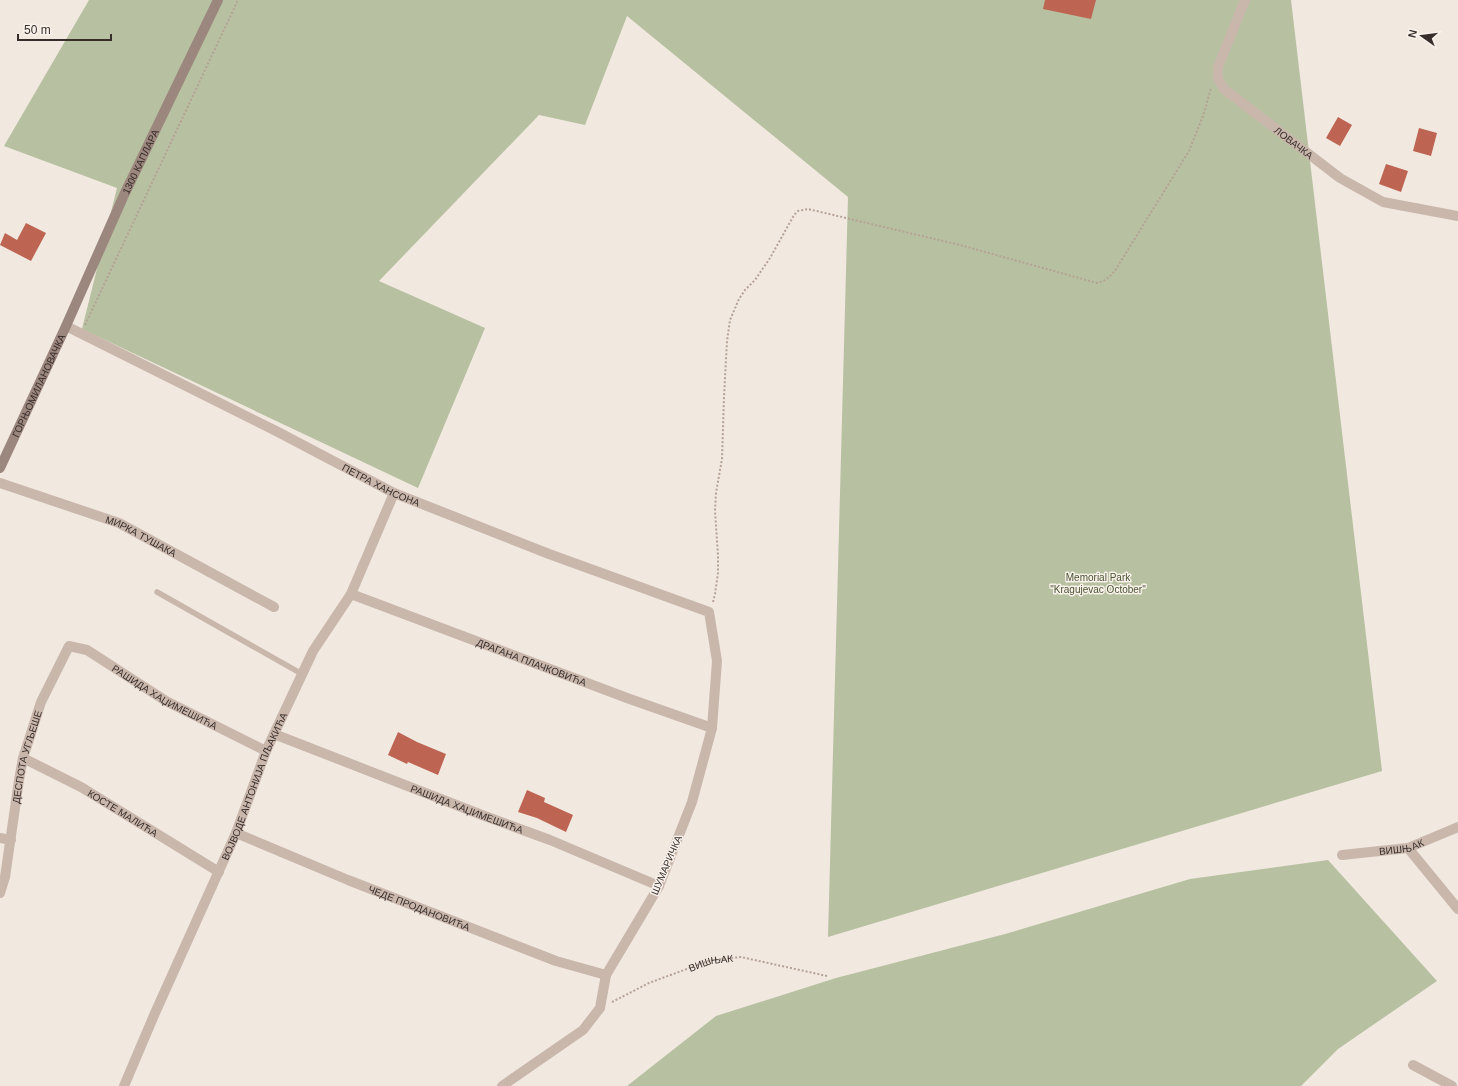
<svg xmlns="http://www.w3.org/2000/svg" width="1458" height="1086" font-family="Helvetica,sans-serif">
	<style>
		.green { fill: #b7c0a0 }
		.building { fill: #bd6552 }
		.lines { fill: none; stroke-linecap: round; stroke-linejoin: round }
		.path { stroke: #b5a296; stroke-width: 2; stroke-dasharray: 2 2; stroke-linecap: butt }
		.lane { stroke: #c9b7ac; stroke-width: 5.5 }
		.street { stroke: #c9b7ac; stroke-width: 10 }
		.secondary { stroke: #9c877e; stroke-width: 10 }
		.labels { text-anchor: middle; stroke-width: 3; stroke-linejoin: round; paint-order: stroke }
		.street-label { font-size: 10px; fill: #372e2b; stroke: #f9f2ec }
		.park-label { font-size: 10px; fill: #495430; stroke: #f9f2ec }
	</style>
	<rect width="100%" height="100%" fill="#f1e8e0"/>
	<!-- green -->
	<path class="green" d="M 89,0 L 1291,0 L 1382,771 L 828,937 L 848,197 L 627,16 L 585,125 L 539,115 L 379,281 L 485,328 L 418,488 L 82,329 L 117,188 L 4,146 Z
		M 1328,860 L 1437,981 L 1338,1049 L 1301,1086 L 627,1086 L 716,1016 L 836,978 L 1005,934 L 1190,879 Z"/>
	<!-- building -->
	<path class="building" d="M 1045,0 L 1096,0 L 1091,19 L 1043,9 Z
		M 1338,117 L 1352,125 L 1340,146 L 1326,138 Z
		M 1419,128 L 1437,133 L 1431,156 L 1413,151 Z
		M 1386,164 L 1408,171 L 1401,192 L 1379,184 Z
		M 26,223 L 46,233 L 31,261 L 0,245 L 5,233 L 17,240 Z
		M 398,732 L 417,742 L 446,754 L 438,775 L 408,762 L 407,764 L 388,755 Z
		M 527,790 L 545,798 L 544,802 L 573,815 L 566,832 L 537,818 L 518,812 Z"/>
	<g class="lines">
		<!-- path -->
		<g class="path">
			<path d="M 85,325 L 238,0"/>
			<path d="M 713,602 L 715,594 L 718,573 L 718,555 L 715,511 L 716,493 L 722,459 L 724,397 L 727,341 L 730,320 L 739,299 L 745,290 L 755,280 L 770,258 L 794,215 L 798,211 L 808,209 L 960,245 L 1097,283 C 1106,281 1111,276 1116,269 L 1189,151 L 1203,116 L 1211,88"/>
			<path id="s1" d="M 612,1002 L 649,983 L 711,960 L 741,957 L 827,976"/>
		</g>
		<!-- lane -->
		<path class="lane" d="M 157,592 L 302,674"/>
		<!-- street -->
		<g class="street">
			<path id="s2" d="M 1245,0 L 1218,67 L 1218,79 L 1224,89 L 1340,178 L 1383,202 L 1458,216"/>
			<path id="s3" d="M 66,326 L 278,432 L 394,493 L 549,554 L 709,612 L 717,661 L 712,728 L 692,802 L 659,886 L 606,975 L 600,1008 L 583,1030 L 502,1086"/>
			<path id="s4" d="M 0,483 L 119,523 L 274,607"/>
			<path id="s5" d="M 351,594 L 627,698 L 712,728"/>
			<path id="s6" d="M 274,734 L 482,815 L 550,840 L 659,886"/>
			<path id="s7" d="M 23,758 L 81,787 L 219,872"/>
			<path id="s8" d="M 236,833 L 348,880 L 556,961 L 606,975"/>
			<path d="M 0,838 L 11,840"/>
			<path d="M 1408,848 L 1458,909"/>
			<path id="s9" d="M 1342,855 L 1408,848 L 1458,827"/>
			<path id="s10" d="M 0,893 L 5,877 L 19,780 L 23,758 L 41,702 L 69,646 L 87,650 L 166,701 L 266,751"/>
			<path d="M 1413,1065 L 1452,1086"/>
			<path id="s11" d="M 124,1086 L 155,1013 L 236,833 L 266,751 L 313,651 L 351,594 L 394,493"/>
		</g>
		<!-- secondary -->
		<path class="secondary" id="s12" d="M 0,468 L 66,326 L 124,195 L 218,0"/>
	</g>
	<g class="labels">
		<!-- street labels -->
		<g class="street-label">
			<text dy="4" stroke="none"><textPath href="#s2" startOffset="184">ЛОВАЧКА</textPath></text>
			<text dy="4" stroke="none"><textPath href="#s12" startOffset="337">1300 КАПЛАРА</textPath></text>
			<text dy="4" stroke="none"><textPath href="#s12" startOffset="91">ГОРЊОМИЛАНОВАЧКА</textPath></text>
			<text dy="4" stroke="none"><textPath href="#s3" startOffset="353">ПЕТРА ХАНСОНА</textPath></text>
			<text dy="4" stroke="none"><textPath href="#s4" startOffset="151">МИРКА ТУШАКА</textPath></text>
			<text dy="4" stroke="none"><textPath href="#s5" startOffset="193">ДРАГАНА ПЛАЧКОВИЋА</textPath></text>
			<text dy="4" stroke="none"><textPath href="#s10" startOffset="368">РАШИДА ХАЏИМЕШИЋА</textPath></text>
			<text dy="4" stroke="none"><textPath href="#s10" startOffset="139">ДЕСПОТА УГЉЕШЕ</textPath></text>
			<text dy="4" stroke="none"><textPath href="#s11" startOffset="327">ВОЈВОДЕ АНТОНИЈА ПЉАКИЋА</textPath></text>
			<text dy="4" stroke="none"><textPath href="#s6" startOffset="207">РАШИДА ХАЏИМЕШИЋА</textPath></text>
			<text dy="4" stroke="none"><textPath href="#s7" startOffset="114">КОСТЕ МАЛИЋА</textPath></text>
			<text dy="4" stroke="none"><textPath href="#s9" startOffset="60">ВИШЊАК</textPath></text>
			<text transform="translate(666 865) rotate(-67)" y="4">ШУМАРИЧКА</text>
			<text dy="4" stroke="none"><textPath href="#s8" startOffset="198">ЧЕДЕ ПРОДАНОВИЋА</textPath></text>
			<text dy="4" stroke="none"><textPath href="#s1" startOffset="107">ВИШЊАК</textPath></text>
		</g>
		<!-- park labels -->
		<g class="park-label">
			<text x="1098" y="581">Memorial Park<tspan x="1098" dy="12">"Kragujevac October"</tspan></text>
		</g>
	</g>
	<!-- north arrow -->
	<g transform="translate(1422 36) rotate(284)" stroke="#f9f2ec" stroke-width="3" paint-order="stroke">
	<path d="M0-3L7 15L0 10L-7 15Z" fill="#372e2b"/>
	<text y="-6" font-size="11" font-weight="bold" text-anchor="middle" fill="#372e2b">N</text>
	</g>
	<!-- scale -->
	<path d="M18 34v6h93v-6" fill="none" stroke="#372e2b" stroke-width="2"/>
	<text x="24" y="34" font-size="12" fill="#372e2b" stroke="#f9f2ec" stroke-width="3" paint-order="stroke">50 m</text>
</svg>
